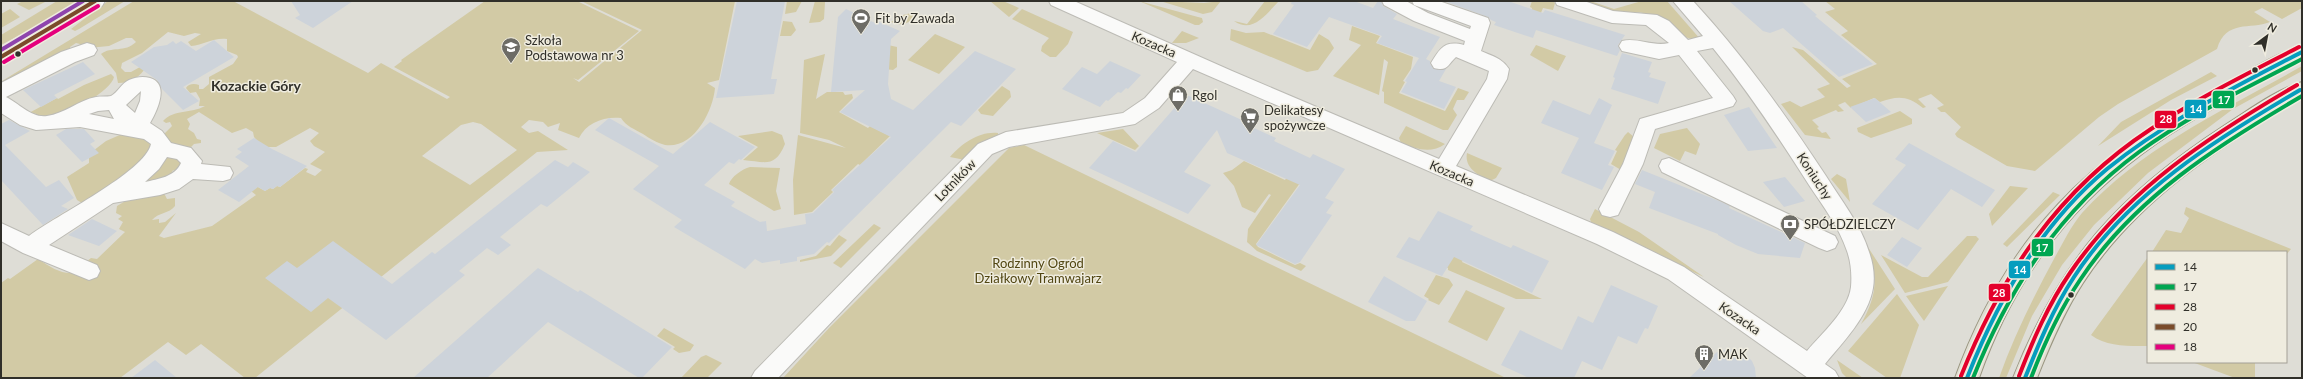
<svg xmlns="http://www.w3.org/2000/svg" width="2303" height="379" font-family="Lato,sans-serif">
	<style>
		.green { fill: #d2caa5; fill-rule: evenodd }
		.building { fill: #cdd3da }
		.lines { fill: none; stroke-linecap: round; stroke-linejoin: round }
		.street-casing { stroke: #bcbbb5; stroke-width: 2 }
		.secondary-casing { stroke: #bcbbb5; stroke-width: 2 }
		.primary-casing { stroke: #9a9680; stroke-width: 2 }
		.street { fill: #fafaf9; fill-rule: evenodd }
		.secondary { fill: #fafaf9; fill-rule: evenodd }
		.primary { fill: #e0ded3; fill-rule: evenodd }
		.bus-1-casing { stroke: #efecdf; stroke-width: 7 }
		.bus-2-casing { stroke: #efecdf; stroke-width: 7 }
		.bus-3-casing { stroke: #efecdf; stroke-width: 7 }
		.bus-4-casing { stroke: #efecdf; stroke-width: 7 }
		.bus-5-casing { stroke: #efecdf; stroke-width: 7 }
		.bus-6-casing { stroke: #efecdf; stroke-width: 7 }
		.bus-1 { stroke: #059dbe; stroke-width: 4 }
		.bus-2 { stroke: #00a651; stroke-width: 4 }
		.bus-3 { stroke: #e4002b; stroke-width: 4 }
		.bus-4 { stroke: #7a4b2a; stroke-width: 4 }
		.bus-5 { stroke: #e5007d; stroke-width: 4 }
		.bus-6 { stroke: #8e44ad; stroke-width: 4 }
		.bus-dot { fill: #302f29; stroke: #efecdf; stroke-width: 1.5 }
		.labels { text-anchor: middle; stroke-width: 3; stroke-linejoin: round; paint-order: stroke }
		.poi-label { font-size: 13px; fill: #302f29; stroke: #efecdf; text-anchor: start }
		.street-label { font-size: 13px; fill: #302f29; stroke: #efecdf }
		.park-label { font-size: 13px; fill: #514612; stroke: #efecdf }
		.neighbourhood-label { font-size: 14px; font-weight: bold; fill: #302f29; stroke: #efecdf }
		.line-badge { stroke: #efecdf; stroke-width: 1.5 }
		.badge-label { font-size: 11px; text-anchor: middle; font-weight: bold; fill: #fff }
	</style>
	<rect width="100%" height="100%" fill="#deddd6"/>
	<!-- green -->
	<path class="green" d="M 23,1 L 47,1 L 29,10 L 17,4 Z
		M 57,1 L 84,1 L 1,45 L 1,35 Z
		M 108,1 L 125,1 L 79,29 L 75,31 L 71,29 Z
		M 134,1 L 233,1 L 368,73 L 381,63 L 447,99 L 450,97 L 394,67 L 402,61 L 401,60 L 485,1 L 577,1 L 639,31 L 578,80 L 573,78 L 579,82 L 642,30 L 581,1 L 735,1 L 719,80 L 707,83 L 715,88 C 713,111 694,149 665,145 C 657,143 649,138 643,134 C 634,129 626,126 621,118 C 604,116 586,123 579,138 L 558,130 L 560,123 L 548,127 L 543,122 L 529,120 L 521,127 L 529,133 L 538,131 L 568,150 L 537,152 L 255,378 L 245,378 L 201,344 L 186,355 L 168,342 L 120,378 L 1,378 L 1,283 L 8,278 L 10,279 L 38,259 C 54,269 64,277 83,271 L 86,262 L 91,258 L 97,259 L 125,232 L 119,229 L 123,222 L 118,219 L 122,216 L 116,213 L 117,206 L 127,200 L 164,193 L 167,199 L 175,198 L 175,206 C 169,214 159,212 152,220 L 159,219 L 159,223 L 165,222 L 176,213 L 159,236 L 164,238 L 212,226 L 256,195 L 251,191 L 256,186 L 265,191 L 270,188 L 273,189 L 277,186 L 280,187 L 305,168 L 308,169 L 306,172 L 315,176 L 322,170 L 310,164 L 325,152 L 314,146 L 310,141 L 319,133 L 310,128 L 276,147 L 263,147 L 254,137 L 253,132 L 246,128 L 232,133 L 199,112 L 187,119 L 190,124 L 188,129 L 194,133 L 197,139 L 201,140 L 201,143 L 194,144 L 189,149 L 167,142 L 163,135 L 172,126 L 170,122 L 166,123 L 163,121 C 174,109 191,114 205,106 L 199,106 L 200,99 L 196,92 L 190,93 L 186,88 C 188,84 194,83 199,85 L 199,89 L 203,89 L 209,84 L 209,77 L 233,64 L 238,57 L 237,55 L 227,51 L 227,39 C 214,37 204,45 191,46 L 188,42 L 201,34 L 195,33 L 184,36 L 168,32 L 142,53 L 122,63 L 121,68 L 125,72 L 131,72 L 140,67 L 144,70 C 137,79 130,83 118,83 L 116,73 L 101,54 C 111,46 125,53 136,42 L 132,38 L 126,38 L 109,46 L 78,49 L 80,44 L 76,43 L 70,47 L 70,51 L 54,55 L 52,60 L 10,80 L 2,81 ZM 473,122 L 481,124 L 517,150 L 470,185 L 422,156 L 461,125 Z
		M 787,1 L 802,1 L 796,12 L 785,14 Z
		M 815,1 L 825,2 L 824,19 L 820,22 L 809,23 Z
		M 990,1 L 1003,1 L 1019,8 L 1009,17 Z
		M 1139,1 L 1198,17 L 1202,18 L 1203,22 L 1199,25 L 1195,25 Z
		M 1160,1 L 1204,3 L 1221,1 L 1212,12 L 1203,14 Z
		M 1265,1 L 1279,1 C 1266,14 1253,34 1234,21 L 1247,24 Z
		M 1532,1 L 1553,1 L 1555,3 L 1553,10 L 1543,8 L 1540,15 L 1531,12 L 1532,8 L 1530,7 Z
		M 1574,1 L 1590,1 L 1614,9 L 1642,1 L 1667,1 L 1701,40 C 1680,41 1667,22 1649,15 C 1639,10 1632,14 1622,13 C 1606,13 1589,5 1574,1 Z
		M 1825,1 L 2302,1 L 2302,8 L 2282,19 L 2262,8 L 2254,12 L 2270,22 C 2250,30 2226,19 2217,49 L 2118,104 L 2099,117 L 2035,171 L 2007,166 L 1957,137 L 1955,134 L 1961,127 L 1945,112 L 1941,112 L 1937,108 L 1944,105 L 1931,94 L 1918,99 L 1926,107 L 1923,108 C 1907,95 1897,96 1880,102 L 1874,98 L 1851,108 L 1845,102 L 1838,105 L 1844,111 L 1838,112 L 1836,110 L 1812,120 L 1819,127 L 1817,128 L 1822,133 L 1826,132 L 1831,139 L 1805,135 L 1781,104 L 1790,101 L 1801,107 L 1825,97 L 1817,89 L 1830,84 L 1792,47 L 1803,50 L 1847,88 L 1851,86 L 1842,79 L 1877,64 L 1841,35 L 1848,31 L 1825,12 L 1835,9 Z
		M 10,9 L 20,17 L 1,28 L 1,14 Z
		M 1022,9 L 1073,32 L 1068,44 L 1056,57 L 1050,57 L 1041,51 L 1042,46 L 1049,38 L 1012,19 Z
		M 915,12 C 912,24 902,27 891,22 L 899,16 Z
		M 783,21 L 792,22 L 796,30 L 791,36 L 780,36 Z
		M 1352,26 L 1380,36 L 1376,43 L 1413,57 L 1411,69 L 1403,81 L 1405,82 L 1399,93 L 1445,111 L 1458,88 L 1469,92 L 1464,100 L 1457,100 L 1453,109 L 1457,115 L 1448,130 L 1443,130 L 1384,103 L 1384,92 L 1382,91 L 1388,62 L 1384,59 L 1379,95 L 1333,76 L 1361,45 L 1349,40 Z
		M 1231,29 L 1246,33 L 1264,32 L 1310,50 L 1319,34 L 1329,40 L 1334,48 L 1318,70 L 1307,72 L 1230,40 Z
		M 1182,31 L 1199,38 L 1186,43 L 1172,43 Z
		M 935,34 L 965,47 L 939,74 L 908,60 Z
		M 888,45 L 897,47 L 897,67 L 893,70 L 885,69 Z
		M 1536,45 L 1566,56 L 1558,71 L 1530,55 Z
		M 825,54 L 816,99 L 827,92 L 843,92 L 845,95 L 852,94 L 853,98 L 839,112 L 868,128 L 870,126 L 890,136 L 860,165 L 858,164 L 831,190 L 833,192 L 812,212 L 794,215 L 793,180 L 798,135 L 846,148 L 829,140 L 800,133 L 804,60 Z
		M 2302,66 L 2302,71 L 2233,109 L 2148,173 L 2094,225 L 2062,265 L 2032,316 L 2006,378 L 1999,378 C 2014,336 2034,296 2055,257 C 2063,243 2071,226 2082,213 C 2143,146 2225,110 2302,66 Z
		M 2211,72 L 2217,76 L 2171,100 L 2098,146 L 2121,122 Z
		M 111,74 L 114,77 C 111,91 71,112 57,118 C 50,120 40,118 32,118 L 36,113 L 29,117 L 27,114 L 57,98 L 58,99 L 84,85 Z
		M 1002,86 L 1010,91 L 1011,97 L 993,116 L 981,114 L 978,110 Z
		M 1900,111 L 1912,119 L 1912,124 L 1871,138 L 1858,132 L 1857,128 Z
		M 1406,126 L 1445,144 C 1431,154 1416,149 1401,143 L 1399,138 Z
		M 1687,128 L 1700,144 L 1696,155 L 1685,151 L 1680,161 L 1654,148 L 1660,134 Z
		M 1123,129 L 1139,146 L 1135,150 L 1097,133 Z
		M 772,131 L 782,135 L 785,144 C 775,168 766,162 743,160 L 758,147 L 738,136 Z
		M 1628,132 L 1634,137 L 1621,170 L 1611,164 L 1617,151 L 1615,150 L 1625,135 Z
		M 998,133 L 998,135 L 987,140 L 965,160 L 950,157 C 962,143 980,131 998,133 Z
		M 122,134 L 141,135 L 157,148 L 87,206 L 77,200 L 67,177 L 89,163 L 89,154 L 106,141 Z
		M 1024,145 L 1506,378 L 783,378 L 829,328 L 1009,148 Z
		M 163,153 L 187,159 L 180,168 L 172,171 L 174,174 L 148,187 L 137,182 Z
		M 1467,153 L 1502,168 L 1496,178 L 1490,181 C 1479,176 1464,168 1467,153 Z
		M 1244,161 L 1285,180 L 1287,177 L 1300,183 L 1256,244 L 1258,247 L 1295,265 L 1300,263 L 1306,266 L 1301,271 L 1257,251 L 1247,242 L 1248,229 L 1271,195 L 1269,194 L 1255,213 L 1242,207 L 1234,186 L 1223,173 L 1232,170 Z
		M 750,167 L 780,168 L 776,191 L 781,209 L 774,211 L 729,184 C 731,177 742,169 750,167 Z
		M 1837,174 L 1846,179 L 1850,202 L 1831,179 Z
		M 2010,186 L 2028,188 L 1992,226 L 1989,214 Z
		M 2053,192 L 2060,195 L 2007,247 L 2003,244 Z
		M 2186,207 L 2291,249 L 2286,255 L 2286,252 L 2152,252 L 2166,230 L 2181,233 L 2189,218 L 2184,214 Z
		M 1595,209 L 1639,232 L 1704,277 L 1592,225 L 1590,219 Z
		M 874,224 L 881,228 L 841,268 L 833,263 Z
		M 839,235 L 847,240 L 831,256 L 800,262 L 800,260 L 816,256 L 827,245 L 830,246 Z
		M 1967,236 L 1976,236 L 1979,239 L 1948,282 L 1905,293 L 1881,255 L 1922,277 L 1928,277 Z
		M 1864,241 L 1895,289 L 1861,324 C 1879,292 1878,275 1864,241 Z
		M 1449,253 L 1463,259 L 1462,262 L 1542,299 L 1516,299 L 1448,270 L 1448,268 L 1442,265 Z
		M 2148,257 L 2148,346 C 2128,346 2107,347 2091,335 Z
		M 1436,275 L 1449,279 L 1453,285 L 1439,305 L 1428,300 L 1429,299 L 1424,296 Z
		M 1948,286 L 1924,321 L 1906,296 Z
		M 1466,290 L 1505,308 L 1487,341 L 1448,322 Z
		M 1897,294 L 1919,325 L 1900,378 L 1887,378 L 1848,351 Z
		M 664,328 L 694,345 L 690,351 L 679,353 L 673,349 L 675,347 L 657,336 Z
		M 706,355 L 722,363 L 707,378 L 681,378 L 701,357 Z
		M 1837,360 L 1863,378 L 1847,378 L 1842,373 Z
		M 2192,362 L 2255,362 L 2255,378 L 2235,378 Z"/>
	<!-- building -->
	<path class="building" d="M 291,1 L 353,1 L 313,28 L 295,18 L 300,15 Z
		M 737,1 L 785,1 L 771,79 L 777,79 L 774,94 L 716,98 Z
		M 1292,1 L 1354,1 L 1373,8 L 1378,1 L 1381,1 L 1383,6 L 1397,14 L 1393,19 L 1440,37 L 1426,59 L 1430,61 L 1430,64 L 1434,69 L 1446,69 L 1439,81 L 1456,87 L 1444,109 L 1401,92 L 1407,82 L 1405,81 L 1419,58 L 1377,43 L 1382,36 L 1329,17 L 1307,47 L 1273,34 L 1294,5 L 1291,4 Z
		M 1444,1 L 1508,1 L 1543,13 L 1545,10 L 1625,35 L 1618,45 L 1620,50 L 1617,56 L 1536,30 L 1533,38 L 1494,25 L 1496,22 L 1491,20 L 1488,17 Z
		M 1729,1 L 1801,1 L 1817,15 L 1815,16 L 1873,64 L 1839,77 L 1783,28 L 1770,33 L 1763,31 Z
		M 846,9 L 875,23 L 877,21 L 900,31 L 891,39 L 888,84 L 891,99 L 913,110 L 975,51 L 1016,69 L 961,126 L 951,122 L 829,243 L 827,242 L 814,254 L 797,257 L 797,261 L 780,264 L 780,260 L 762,263 L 755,259 L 745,269 L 674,227 L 682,220 L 633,189 L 659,166 L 595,130 L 609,118 L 673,154 L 710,122 L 755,147 L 741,160 L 739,159 L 734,164 L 729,162 L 704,185 L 735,202 L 731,206 L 760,222 L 766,221 L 767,231 L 806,224 L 805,214 L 813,213 L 834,192 L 832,190 L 891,137 L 840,112 L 865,90 L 831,92 L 838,17 Z
		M 214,40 L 234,57 L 183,87 L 199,101 L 183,110 L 162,89 L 157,80 L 131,62 L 154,47 L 167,45 L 173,41 L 176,44 L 181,41 L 196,51 Z
		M 1622,53 L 1652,62 L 1648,72 L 1651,73 L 1649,77 L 1666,82 L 1658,104 L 1611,89 L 1615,78 L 1613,77 Z
		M 1110,61 L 1141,75 L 1128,89 L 1126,88 L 1121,93 L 1118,92 L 1108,101 L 1106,100 L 1100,107 L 1062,89 L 1082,67 L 1097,74 Z
		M 83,62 L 95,74 L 54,95 L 57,98 L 41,107 L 23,90 Z
		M 1189,96 L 1244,121 L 1243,123 L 1276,138 L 1274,141 L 1310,158 L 1313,154 L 1345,169 L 1325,198 L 1334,202 L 1326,213 L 1332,215 L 1300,262 L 1295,264 L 1256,245 L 1300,185 L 1227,153 L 1217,130 L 1184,172 L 1211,185 L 1188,214 L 1089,168 L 1113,141 L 1136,152 L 1184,97 Z
		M 1599,98 L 1612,105 L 1594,143 L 1615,151 L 1608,165 L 1614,167 L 1602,190 L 1561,173 L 1579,138 L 1541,123 L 1553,100 L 1590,115 Z
		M 1875,98 L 1891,112 L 1866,122 L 1850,107 Z
		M 1749,107 L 1777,148 L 1748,151 L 1724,115 Z
		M 9,120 L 30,131 L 5,145 L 46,187 L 59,180 L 74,198 L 61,206 L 68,209 L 43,225 L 1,180 L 1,124 Z
		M 66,129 L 84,129 L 95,141 L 90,144 L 99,153 L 82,162 L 56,135 Z
		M 254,138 L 272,149 L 307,166 L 280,187 L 277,186 L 273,189 L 270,188 L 265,191 L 258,187 L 239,202 L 218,190 L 249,166 L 235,157 L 242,152 L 237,149 Z
		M 1909,143 L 1995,190 L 1982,207 L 1951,189 L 1918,230 L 1872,204 L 1906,165 L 1895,159 Z
		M 555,160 L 568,167 L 573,162 L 590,172 L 547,207 L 541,204 L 500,237 L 511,245 L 498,255 L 487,248 L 459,271 L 465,275 L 386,340 L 328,298 L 311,312 L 265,278 L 287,261 L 297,268 L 333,241 L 392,284 L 432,252 L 435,254 Z
		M 1642,170 L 1719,201 L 1730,206 L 1729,208 L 1805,243 L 1800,258 L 1758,254 L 1736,245 L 1718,235 L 1718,234 L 1649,208 L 1655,192 L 1635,184 Z
		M 1785,177 L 1805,201 L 1784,207 L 1763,182 Z
		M 1438,211 L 1473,226 L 1470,230 L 1511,248 L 1513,245 L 1549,261 L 1532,293 L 1454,257 L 1442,276 L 1396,257 L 1409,237 L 1419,241 Z
		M 92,219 L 117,231 L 99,246 L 68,235 Z
		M 1902,237 L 1922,248 L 1907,267 L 1887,255 Z
		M 538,268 L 578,292 L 580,290 L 672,347 L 642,378 L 639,378 L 548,322 L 487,378 L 413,378 Z
		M 1384,276 L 1427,301 L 1415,321 L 1406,321 L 1368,302 Z
		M 1611,285 L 1658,306 L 1648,329 L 1645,328 L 1637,344 L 1618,336 L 1602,370 L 1582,361 L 1574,378 L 1529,378 L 1501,365 L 1520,330 L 1562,350 L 1578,316 L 1593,323 Z
		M 1730,349 L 1746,355 L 1752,361 L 1755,368 L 1756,378 L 1689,378 L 1717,352 Z
		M 155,360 L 177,378 L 131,378 Z"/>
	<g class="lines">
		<defs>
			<path id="street" d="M 1049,1 L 1074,1 L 1232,71 L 1439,159 L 1487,79 L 1489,71 L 1456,57 C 1448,64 1448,72 1434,68 L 1431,63 C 1440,48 1445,40 1464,45 L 1465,41 L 1414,21 L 1384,5 L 1382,1 L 1406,1 L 1428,13 L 1470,29 L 1471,26 L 1414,5 L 1412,1 L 1439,1 L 1488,18 L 1490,23 L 1481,51 C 1492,56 1502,58 1509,69 L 1507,79 L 1456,166 L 1613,232 L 1684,267 L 1807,351 C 1822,333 1848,311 1851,287 C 1852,275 1851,262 1847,251 C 1839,227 1823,206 1809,185 C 1779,138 1748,91 1713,48 L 1697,51 L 1733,96 L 1736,101 L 1733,106 L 1655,129 L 1643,164 L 1618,215 L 1610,217 L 1602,215 L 1599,209 L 1623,164 L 1640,119 L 1713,98 L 1679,55 L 1659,59 L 1622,51 L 1619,46 L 1622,41 C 1637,37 1653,47 1669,43 L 1646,25 L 1612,23 L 1557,5 L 1555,1 L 1584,1 L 1613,11 L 1657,15 L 1669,21 L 1688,40 L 1703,36 L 1673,1 L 1693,1 C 1743,55 1785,114 1826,176 C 1841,200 1861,225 1869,252 C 1873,263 1875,276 1873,288 C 1868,317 1843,342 1825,364 L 1835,371 L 1839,378 L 1808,378 L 1668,279 L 1597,244 L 1193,69 L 1159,108 L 1135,124 L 1009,147 L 992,154 L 778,378 L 751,378 L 755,371 L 978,144 L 1006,132 L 1123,113 L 1145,98 L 1177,62 L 1051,5 Z
				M 87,43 L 94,45 L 97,50 L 94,55 L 75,62 L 6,97 C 20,104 31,118 47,116 C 64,114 79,100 96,97 C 100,96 107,97 111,96 C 117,93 122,83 129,80 C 136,77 143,76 150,78 C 170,84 157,111 150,123 L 162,131 L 171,143 L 191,148 L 202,161 L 201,164 L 230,167 L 233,173 L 230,179 L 223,181 L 193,179 L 179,189 L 160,195 L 113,203 L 49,245 L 97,265 L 100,271 L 97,277 L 89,280 L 23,253 L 1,241 L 1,223 L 29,236 C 55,216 145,172 151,144 L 144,139 L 80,127 L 36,130 L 20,125 L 1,113 L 1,83 L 61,52 ZM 141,91 L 140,101 L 135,113 L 126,105 ZM 109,110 L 114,119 L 89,114 L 98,111 ZM 167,157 L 177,159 L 181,163 C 175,177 158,179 145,182 L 159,169 Z
				M 1669,158 L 1835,236 L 1838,242 L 1835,248 L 1827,251 L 1819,248 L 1662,172 L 1659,166 L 1662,160 Z"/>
			<path id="secondary" d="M 80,1 L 105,1 L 102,6 L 8,62 L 1,64 L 1,48 Z"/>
			<path id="primary" d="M 2302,45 L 2302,61 C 2248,90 2191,117 2142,154 C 2063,213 2012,285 1979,378 L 1955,378 C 2007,235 2088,156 2221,86 C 2246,73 2276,53 2302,45 Z
				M 2302,82 L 2302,98 C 2220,146 2136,201 2083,283 C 2064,312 2050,345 2037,378 L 2013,378 C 2060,259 2119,194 2225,125 C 2249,110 2275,90 2302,82 Z"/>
		</defs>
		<!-- street casing -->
		<use href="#street" class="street-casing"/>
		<!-- secondary casing -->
		<use href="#secondary" class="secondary-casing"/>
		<!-- primary casing -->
		<use href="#primary" class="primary-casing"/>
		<!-- street -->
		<use href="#street" class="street"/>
		<!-- secondary -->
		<use href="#secondary" class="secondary"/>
		<!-- primary -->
		<use href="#primary" class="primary"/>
		<defs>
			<path id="bus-1" d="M 1967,378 C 1998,299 2041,224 2107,169 C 2166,121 2235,87 2302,52
				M 2025,378 C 2039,343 2053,309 2074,277 C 2128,194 2216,139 2300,90"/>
			<path id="bus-2" d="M 1973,378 C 2009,288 2060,210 2139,152 C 2189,115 2247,88 2302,59
				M 2031,378 C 2044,344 2059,311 2080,280 C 2134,198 2218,145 2302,96"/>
			<path id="bus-3" d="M 1961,376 C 2002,274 2058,190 2151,129 C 2198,98 2249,73 2299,47
				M 2019,376 C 2033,340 2048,305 2070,273 C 2127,189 2211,135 2297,85"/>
			<path id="bus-4" d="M 1,57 L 95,1"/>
			<path id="bus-5" d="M 4,62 L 98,6"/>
			<path id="bus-6" d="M 1,50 L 83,1"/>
		</defs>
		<!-- bus-1 casing -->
		<use href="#bus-1" class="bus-1-casing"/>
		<!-- bus-2 casing -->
		<use href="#bus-2" class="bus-2-casing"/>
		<!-- bus-3 casing -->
		<use href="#bus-3" class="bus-3-casing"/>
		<!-- bus-4 casing -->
		<use href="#bus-4" class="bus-4-casing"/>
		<!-- bus-5 casing -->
		<use href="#bus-5" class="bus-5-casing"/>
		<!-- bus-6 casing -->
		<use href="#bus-6" class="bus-6-casing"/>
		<!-- bus-1 -->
		<use href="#bus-1" class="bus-1"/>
		<!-- bus-2 -->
		<use href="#bus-2" class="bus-2"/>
		<!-- bus-3 -->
		<use href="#bus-3" class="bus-3"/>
		<!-- bus-4 -->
		<use href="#bus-4" class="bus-4"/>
		<!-- bus-5 -->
		<use href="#bus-5" class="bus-5"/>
		<!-- bus-6 -->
		<use href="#bus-6" class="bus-6"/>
	</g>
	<!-- icons -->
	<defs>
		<symbol id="stadium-pin" viewBox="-11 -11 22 30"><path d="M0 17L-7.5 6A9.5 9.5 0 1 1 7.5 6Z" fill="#6d6c66" stroke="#efecdf"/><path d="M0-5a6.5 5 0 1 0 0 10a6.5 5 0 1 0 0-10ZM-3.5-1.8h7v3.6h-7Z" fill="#fff"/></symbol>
		<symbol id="school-pin" viewBox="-11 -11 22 30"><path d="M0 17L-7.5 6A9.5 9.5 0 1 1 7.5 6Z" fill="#6d6c66" stroke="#efecdf"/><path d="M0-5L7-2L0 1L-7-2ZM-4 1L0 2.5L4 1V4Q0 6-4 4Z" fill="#fff"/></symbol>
		<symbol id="shop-pin" viewBox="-11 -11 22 30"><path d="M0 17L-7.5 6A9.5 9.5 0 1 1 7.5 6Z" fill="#6d6c66" stroke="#efecdf"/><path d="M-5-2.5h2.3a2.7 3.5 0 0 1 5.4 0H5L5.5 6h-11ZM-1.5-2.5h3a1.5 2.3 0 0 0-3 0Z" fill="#fff"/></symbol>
		<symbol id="supermarket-pin" viewBox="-11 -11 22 30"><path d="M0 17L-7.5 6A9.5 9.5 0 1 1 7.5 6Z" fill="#6d6c66" stroke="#efecdf"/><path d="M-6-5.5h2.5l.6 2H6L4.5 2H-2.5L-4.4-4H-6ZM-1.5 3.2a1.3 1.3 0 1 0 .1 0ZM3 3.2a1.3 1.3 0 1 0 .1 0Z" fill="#fff"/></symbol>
		<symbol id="bank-pin" viewBox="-11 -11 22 30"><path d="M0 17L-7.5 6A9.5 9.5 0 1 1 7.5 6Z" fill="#6d6c66" stroke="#efecdf"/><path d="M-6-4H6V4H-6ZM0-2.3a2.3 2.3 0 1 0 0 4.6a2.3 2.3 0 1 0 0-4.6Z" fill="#fff"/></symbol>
		<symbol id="building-pin" viewBox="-11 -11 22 30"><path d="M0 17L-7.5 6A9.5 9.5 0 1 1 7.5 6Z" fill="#6d6c66" stroke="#efecdf"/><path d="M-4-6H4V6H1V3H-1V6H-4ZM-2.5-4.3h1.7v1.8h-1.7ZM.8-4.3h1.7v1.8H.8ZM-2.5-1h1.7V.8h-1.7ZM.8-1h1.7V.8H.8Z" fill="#fff"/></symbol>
	</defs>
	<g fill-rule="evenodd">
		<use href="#stadium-pin" x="850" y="7" width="22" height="30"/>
		<use href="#school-pin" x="500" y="36" width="22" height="30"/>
		<use href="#shop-pin" x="1167" y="84" width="22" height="30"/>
		<use href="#supermarket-pin" x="1239" y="106" width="22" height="30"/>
		<use href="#bank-pin" x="1779" y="213" width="22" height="30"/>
		<use href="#building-pin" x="1693" y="343" width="22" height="30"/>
	</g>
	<!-- markers -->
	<g class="bus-dot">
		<circle cx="18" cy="54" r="3.5"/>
		<circle cx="2255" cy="70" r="3.5"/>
		<circle cx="2071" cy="295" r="3.5"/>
	</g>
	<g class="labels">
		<!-- poi labels -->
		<g class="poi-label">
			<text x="875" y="23">Fit by Zawada</text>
			<text x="525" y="45">Szkoła<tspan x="525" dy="15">Podstawowa nr 3</tspan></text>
			<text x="1192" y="100">Rgol</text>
			<text x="1264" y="115">Delikatesy<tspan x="1264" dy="15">spożywcze</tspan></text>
			<text x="1804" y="229">SPÓŁDZIELCZY</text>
			<text x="1718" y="359">MAK</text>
		</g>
		<!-- street labels -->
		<g class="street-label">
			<text transform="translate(1154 44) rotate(23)" y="5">Kozacka</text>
			<text transform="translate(1452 173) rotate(23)" y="5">Kozacka</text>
			<text transform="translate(1815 176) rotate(57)" y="5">Koniuchy</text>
			<text transform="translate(955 180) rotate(-46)" y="5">Lotników</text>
			<text transform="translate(1740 318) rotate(34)" y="5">Kozacka</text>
		</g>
		<!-- park labels -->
		<g class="park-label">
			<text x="1038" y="268">Rodzinny Ogród<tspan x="1038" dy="15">Działkowy Tramwajarz</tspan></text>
		</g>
		<!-- neighbourhood labels -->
		<g class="neighbourhood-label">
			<text x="256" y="91">Kozackie Góry</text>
		</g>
	</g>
	<g class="line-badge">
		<rect x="2212" y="90" width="23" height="19" rx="4" fill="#00a651"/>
		<rect x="2184" y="99" width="23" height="20" rx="4" fill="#059dbe"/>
		<rect x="2154" y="110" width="23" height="19" rx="4" fill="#e4002b"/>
		<rect x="2031" y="238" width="23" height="19" rx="4" fill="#00a651"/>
		<rect x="2008" y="260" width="23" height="19" rx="4" fill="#059dbe"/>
		<rect x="1988" y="283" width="23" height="19" rx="4" fill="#e4002b"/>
	</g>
	<g class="badge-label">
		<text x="2224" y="104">17</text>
		<text x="2196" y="113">14</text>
		<text x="2166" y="123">28</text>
		<text x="2042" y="252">17</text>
		<text x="2020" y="274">14</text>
		<text x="1999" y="297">28</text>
	</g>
	<!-- border -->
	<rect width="2303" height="379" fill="none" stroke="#302f29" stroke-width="4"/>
	<!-- legend -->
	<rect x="2147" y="251" width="140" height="112" fill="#efecdf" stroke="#a3a096"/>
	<rect x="2155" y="264" width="20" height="6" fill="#059dbe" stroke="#a3a096"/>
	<text x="2183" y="271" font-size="12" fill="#302f29">14</text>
	<rect x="2155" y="284" width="20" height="6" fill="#00a651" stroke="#a3a096"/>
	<text x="2183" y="291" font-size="12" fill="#302f29">17</text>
	<rect x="2155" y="304" width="20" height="6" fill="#e4002b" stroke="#a3a096"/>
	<text x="2183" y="311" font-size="12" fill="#302f29">28</text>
	<rect x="2155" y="324" width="20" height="6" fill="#7a4b2a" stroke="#a3a096"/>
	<text x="2183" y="331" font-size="12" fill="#302f29">20</text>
	<rect x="2155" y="344" width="20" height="6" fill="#e5007d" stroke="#a3a096"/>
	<text x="2183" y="351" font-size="12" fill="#302f29">18</text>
	<!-- north arrow -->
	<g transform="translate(2267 36) rotate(32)" stroke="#efecdf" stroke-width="3" paint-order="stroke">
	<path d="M0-3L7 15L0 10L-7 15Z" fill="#302f29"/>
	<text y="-6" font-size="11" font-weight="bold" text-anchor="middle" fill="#302f29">N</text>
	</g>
</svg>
